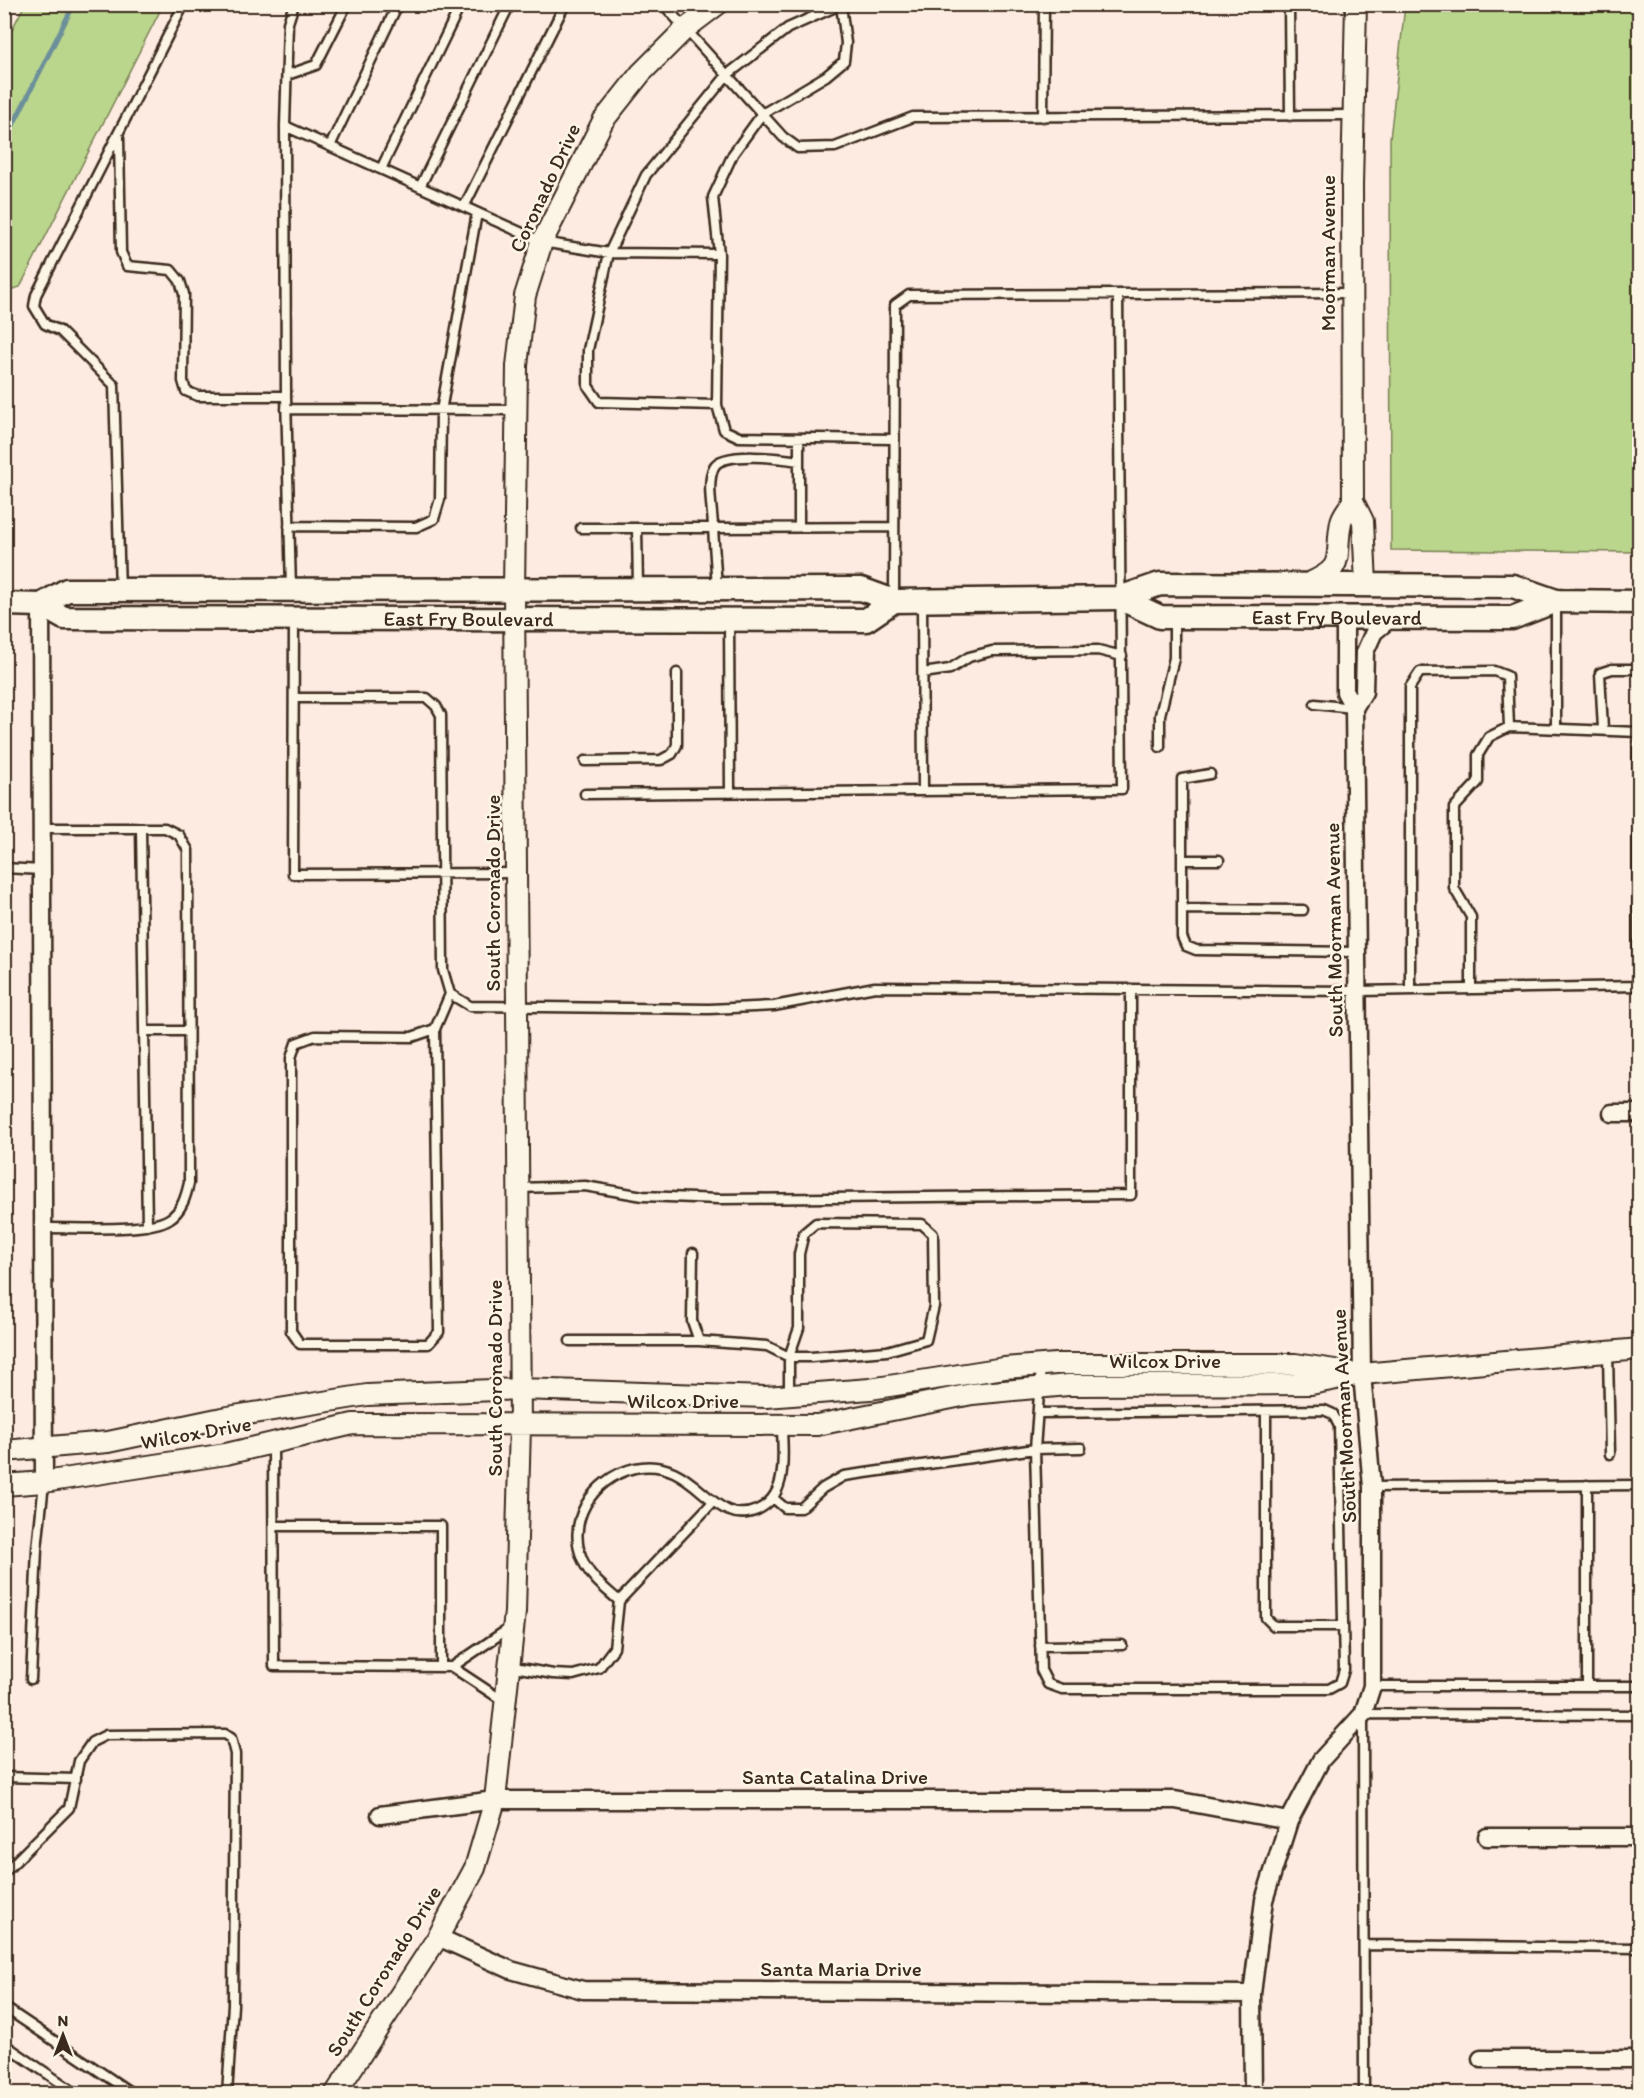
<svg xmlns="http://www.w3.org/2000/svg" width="1644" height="2098" font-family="Itim,sans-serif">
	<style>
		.green { fill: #bad58c; stroke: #7a8055; stroke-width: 1.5 }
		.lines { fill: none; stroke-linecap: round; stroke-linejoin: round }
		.stream { stroke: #6c909a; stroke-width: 5 }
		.service-casing { stroke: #3b2a1e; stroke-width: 13 }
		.minor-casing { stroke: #3b2a1e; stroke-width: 21 }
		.tertiary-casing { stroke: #3b2a1e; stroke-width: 24 }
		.secondary-casing { stroke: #3b2a1e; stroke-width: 27 }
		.service { stroke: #fcf5e5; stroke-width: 8 }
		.minor { stroke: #fcf5e5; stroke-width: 16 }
		.tertiary { stroke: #fcf5e5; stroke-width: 20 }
		.secondary { stroke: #fcf5e5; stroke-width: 22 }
		.labels { text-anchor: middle; stroke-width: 5; stroke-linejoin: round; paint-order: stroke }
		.street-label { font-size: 21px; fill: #3b2a1e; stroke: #fcf5e5 }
	</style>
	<rect width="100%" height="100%" fill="#fdebe2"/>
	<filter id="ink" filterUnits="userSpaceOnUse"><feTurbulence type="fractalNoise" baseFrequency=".0167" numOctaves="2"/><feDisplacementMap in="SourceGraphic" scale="12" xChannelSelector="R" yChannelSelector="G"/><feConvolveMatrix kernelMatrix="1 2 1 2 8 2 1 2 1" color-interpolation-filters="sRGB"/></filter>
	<g filter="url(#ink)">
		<!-- green -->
		<path class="green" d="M 25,4 L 163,5 L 20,287 L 5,292 L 5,43 Z
			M 1405,5 L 1639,5 L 1639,552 L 1391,550 L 1390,139 Z"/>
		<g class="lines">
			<!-- stream -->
			<path class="stream" d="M 4,143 L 74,4"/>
			<defs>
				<path id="service" d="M 663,4 L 783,137 L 798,148 L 835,147 L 913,117 L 1353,115
					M 1289,4 L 1290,116
					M 841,5 L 846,43 L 844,61 L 826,76 L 762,114 L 733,154 L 713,197 L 719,254 L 717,405 L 724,430 L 739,437 L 894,439
					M 287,75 L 316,65 L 347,4
					M 1043,117 L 1044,4
					M 285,126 L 542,242 L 609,253 L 719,254
					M 119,137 L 121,252 L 127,266 L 171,270 L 180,281 L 184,294 L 183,381 L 186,391 L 198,396 L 286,396
					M 330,146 L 398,4
					M 381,169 L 461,4
					M 420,187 L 510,4
					M 464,207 L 565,4
					M 717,405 L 599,402 L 588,386 L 588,350 L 609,253 L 646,175 L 727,75 L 788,28 L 842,4
					M 286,409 L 516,410
					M 799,438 L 799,527
					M 289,526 L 416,527 L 434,519 L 440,499 L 441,411 L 477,213
					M 581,528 L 713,528 C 713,511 706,483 714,467 C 722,451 782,458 799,461
					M 637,528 L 638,587
					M 717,588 L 713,528 L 894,527
					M 291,589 L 286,396 L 285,126 L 288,23 L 294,4
					M 120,590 L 114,385 L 60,331 L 45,324 L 34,306 L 36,295 L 184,4
					M 894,600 L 895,305 L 909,295 L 1351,293
					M 922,601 L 923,789
					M 294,619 L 293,874 L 517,873
					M 729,620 L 730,793
					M 923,673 L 950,669 L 969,657 L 992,651 L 1098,650 L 1122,656
					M 294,698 L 427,698 L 436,706 L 441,715 L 443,970 L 450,994 L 470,1006 L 709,1009 L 774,1006 L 875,987 L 1358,991 L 1638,986 L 1638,732 L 1509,727 L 1489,737 L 1478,755 L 1478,782 L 1454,808 L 1454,888 L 1471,917 L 1471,988
					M 1315,704 L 1353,708
					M 1556,728 L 1556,602
					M 1603,729 L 1600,673 L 1612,669 L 1640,669
					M 1160,747 L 1160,715 L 1174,658 L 1174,617
					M 585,761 L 661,760 L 672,754 L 677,745 L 677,673
					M 1210,774 L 1182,779 L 1182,937 L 1186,946 L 1196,950 L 1357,952
					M 585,794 L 1122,789 L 1118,294
					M 42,828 L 165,828 L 179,835 L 188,850 L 189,1183 C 186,1196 182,1211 169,1219 C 146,1233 73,1227 43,1228
					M 141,828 L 147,1226
					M 1182,860 L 1219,860
					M 4,868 L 42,870
					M 1182,909 L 1303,910
					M 1410,990 L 1410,687 L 1420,672 L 1494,671 L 1507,676 L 1509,727
					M 435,1029 L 439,1332 L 428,1344 L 300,1344 L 291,1331 L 291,1058 L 296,1043 L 315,1036 L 412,1037 L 435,1029 L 450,994
					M 144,1031 L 187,1031
					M 519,1188 L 585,1186 L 643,1196 L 719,1199 L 1131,1195 L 1131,990
					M 693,1253 L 692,1321 L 699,1341 L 767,1346 L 789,1357 L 811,1357 L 887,1351 L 926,1340 L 934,1306 L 933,1234 L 922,1224 L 816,1223 L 804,1233 L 799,1254 L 799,1328 L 789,1357 L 789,1395
					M 570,1341 L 699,1341
					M 1608,1353 L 1610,1454
					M 1266,1411 L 1266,1618 L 1274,1626 L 1343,1626
					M 1039,1413 L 1324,1410 L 1333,1414 L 1339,1426 L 1344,1670 L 1340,1683 L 1329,1689 L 1062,1689 L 1048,1684 L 1041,1670 L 1035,1449 L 1041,1366
					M 273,1443 L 274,1666 L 452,1667 L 505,1702
					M 1587,1485 L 1587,1686
					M 1372,1487 L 1640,1485
					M 773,1498 L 785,1508 L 801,1508 L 823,1488 L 844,1476 L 1035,1449 L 1081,1448
					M 274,1526 L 441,1526 L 441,1667
					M 619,1601 C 607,1590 593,1580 585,1565 C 563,1524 592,1478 635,1468 C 696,1455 711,1530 757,1510 C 790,1495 782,1454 782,1425
					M 1040,1646 L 1122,1645
					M 509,1666 L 553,1674 L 573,1675 L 599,1668 L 614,1648 L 619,1601 L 712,1503
					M 452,1667 L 511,1627
					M 31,1679 L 37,1549 L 44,1483
					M 1372,1686 L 1640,1686
					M 4,1777 L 76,1779
					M 4,1873 L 69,1808 L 79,1761 L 92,1742 L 106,1735 L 225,1734 L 231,1738 L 235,1754 L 233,2005 L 227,2094
					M 1364,1945 L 1640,1948
					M 4,2007 L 133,2094
					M 4,2044 L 77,2094
					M 1364,2094 L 1363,1714 L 1640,1715"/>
				<path id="minor" d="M 41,605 L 44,1482
					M 1354,708 L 1364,692 L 1365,652 L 1374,632 L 1392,617
					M 1612,1113 L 1640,1113
					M 380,1815 L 495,1800 L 1175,1800 L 1289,1821
					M 1487,1837 L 1640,1837
					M 438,1937 L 511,1970 L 583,1990 L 1252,1994
					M 1481,2059 L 1640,2059
					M 1253,2094 L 1252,1994 L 1264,1900 L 1289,1821 L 1321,1760 L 1363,1714 L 1372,1686 L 1372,1487 L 1362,1374 L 1354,708 L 1345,692 L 1345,617"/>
				<path id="tertiary" d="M 1356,4 L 1352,185 L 1353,501 L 1363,521 L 1366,584
					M 1307,584 C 1348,567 1334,558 1341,522 C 1342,515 1349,508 1353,501
					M 4,1451 L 108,1442 L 222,1418 L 367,1395 L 520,1389 L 766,1397 L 870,1389 L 1004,1368 L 1056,1364 L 1295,1364 L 1348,1372
					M 4,1485 L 44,1482 L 226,1454 L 353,1424 L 817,1425 L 972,1394 L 1068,1385 L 1311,1384 L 1362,1374 L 1640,1349
					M 335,2094 L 438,1937 L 475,1868 L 495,1800 L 515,1612 L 520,1426 L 514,590 L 517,366 L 525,296 L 542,242 L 603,121 L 641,73 L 685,29 L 718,4"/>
				<g id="secondary">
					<path id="s1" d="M 1119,598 L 1160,617 L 1512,618 L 1556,601"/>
					<path id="s2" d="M 4,604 L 41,605 L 64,618 L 866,620 L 894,601"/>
					<path d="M 41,605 L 67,590 L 861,589 L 894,601 L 1119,598 L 1160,584 L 1513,586 L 1556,601 L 1640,602"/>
				</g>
			</defs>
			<!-- service casing -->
			<use href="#service" class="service-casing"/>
			<!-- minor casing -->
			<use href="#minor" class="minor-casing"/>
			<!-- tertiary casing -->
			<use href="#tertiary" class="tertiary-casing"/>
			<!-- secondary casing -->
			<use href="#secondary" class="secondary-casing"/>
			<!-- service -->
			<use href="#service" class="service"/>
			<!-- minor -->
			<use href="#minor" class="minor"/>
			<!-- tertiary -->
			<use href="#tertiary" class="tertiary"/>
			<!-- secondary -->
			<use href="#secondary" class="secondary"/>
		</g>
	</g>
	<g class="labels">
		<!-- street labels -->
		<g class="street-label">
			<text transform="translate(545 188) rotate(-65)" y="7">Coronado Drive</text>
			<text transform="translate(1328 253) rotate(-90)" y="7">Moorman Avenue</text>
			<text dy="7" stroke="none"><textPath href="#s1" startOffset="222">East Fry Boulevard</textPath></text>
			<text dy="7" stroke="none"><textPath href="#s2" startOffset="468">East Fry Boulevard</textPath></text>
			<text transform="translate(493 893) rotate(-90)" y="7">South Coronado Drive</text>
			<text transform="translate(1334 930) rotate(-91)" y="7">South Moorman Avenue</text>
			<text x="1165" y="1368">Wilcox Drive</text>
			<text transform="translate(495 1378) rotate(-90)" y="7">South Coronado Drive</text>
			<text x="683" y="1408">Wilcox Drive</text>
			<text transform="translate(1344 1416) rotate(-93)" y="7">South Moorman Avenue</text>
			<text transform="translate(196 1433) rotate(-10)" y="7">Wilcox Drive</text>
			<text x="835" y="1784">Santa Catalina Drive</text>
			<text x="841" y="1976">Santa Maria Drive</text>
			<text transform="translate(384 1971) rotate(-58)" y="7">South Coronado Drive</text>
		</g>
	</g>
	<!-- margin -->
	<rect width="1644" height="2098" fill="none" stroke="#fcf5e5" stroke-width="24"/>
	<rect x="12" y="12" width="1620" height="2074" fill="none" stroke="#3b2a1e" stroke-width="2" filter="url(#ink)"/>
	<!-- north arrow -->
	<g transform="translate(63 2035)" stroke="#fcf5e5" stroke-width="4.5" paint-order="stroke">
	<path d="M0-4.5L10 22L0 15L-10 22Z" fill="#3b2a1e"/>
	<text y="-9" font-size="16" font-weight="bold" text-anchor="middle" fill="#3b2a1e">N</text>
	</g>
</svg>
